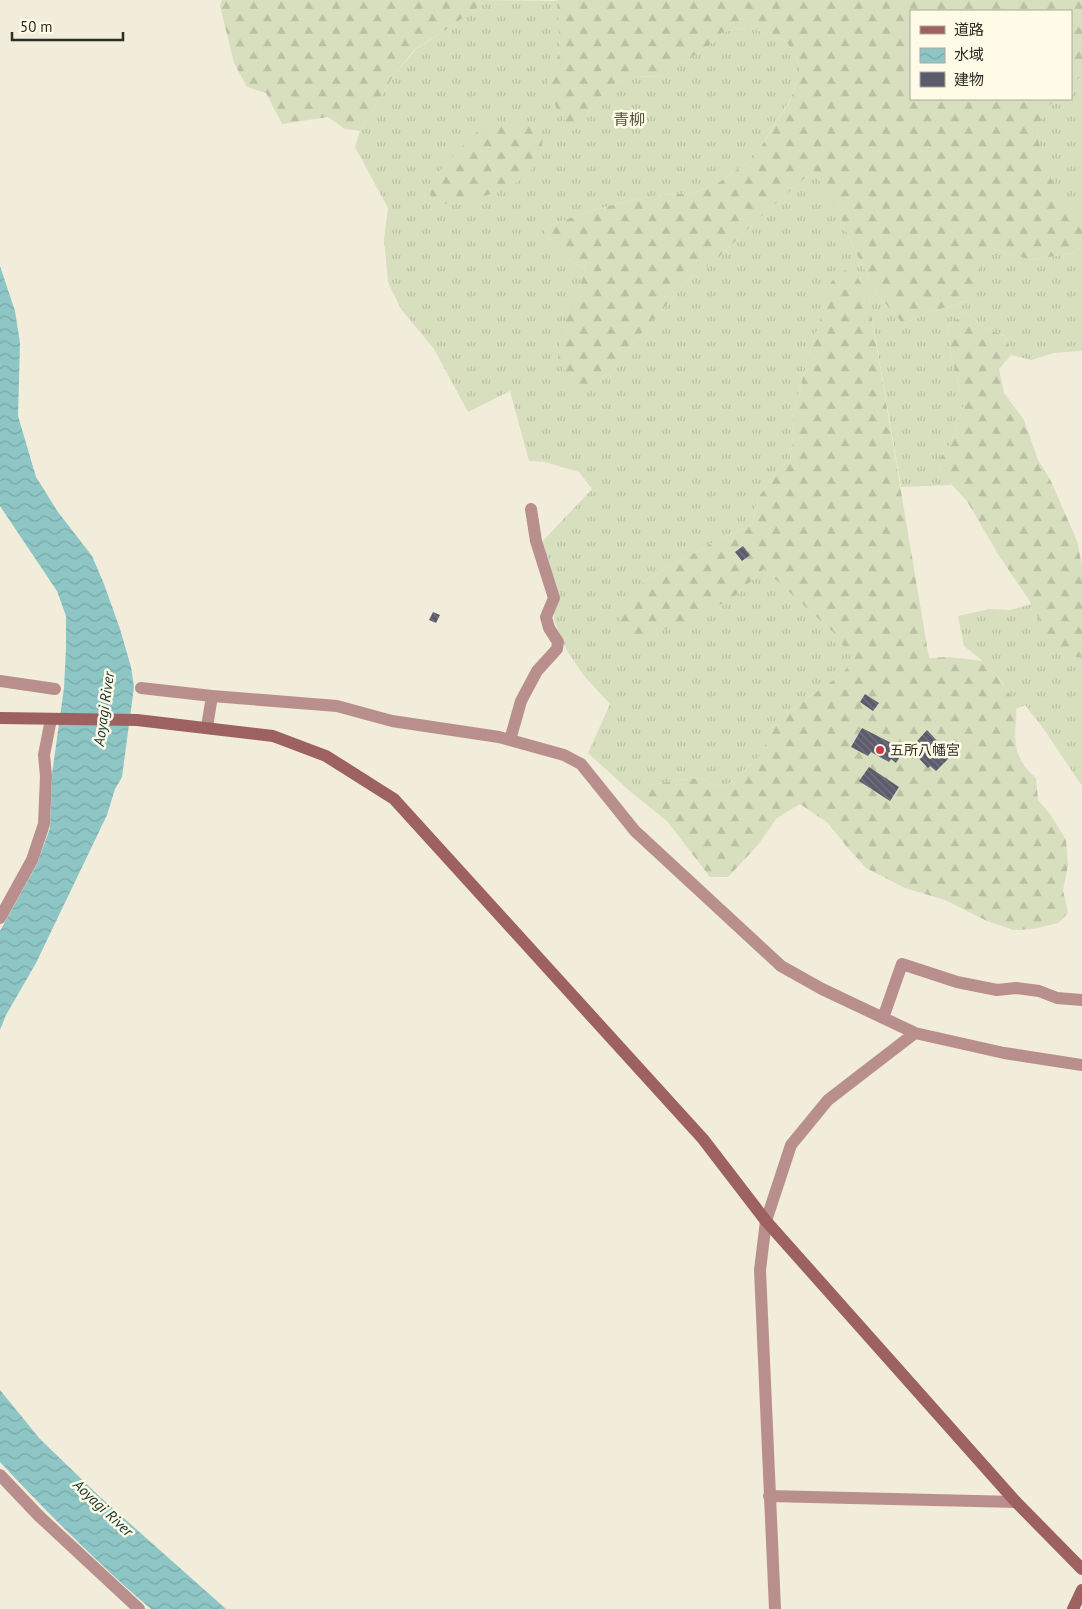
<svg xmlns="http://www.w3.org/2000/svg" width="1082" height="1609" font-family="'PT Sans','Noto Sans JP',sans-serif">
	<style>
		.grass { fill: url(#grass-tufts) }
		.forest { fill: url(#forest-firs) }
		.water { fill: url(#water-waves) }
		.building { fill: url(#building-back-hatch) }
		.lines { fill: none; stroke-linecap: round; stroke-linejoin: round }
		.street { stroke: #b98f8e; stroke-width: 12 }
		.secondary { stroke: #9d6160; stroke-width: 12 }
		.poi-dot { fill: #c9394e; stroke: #fffbe7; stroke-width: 2 }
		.labels { text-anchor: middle; stroke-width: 5; stroke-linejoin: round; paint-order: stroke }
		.poi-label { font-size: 14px; fill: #2d2c25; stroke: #fffbe7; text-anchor: start }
		.water-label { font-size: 15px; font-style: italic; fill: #143031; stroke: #fffbe7 }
		.quarter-label { font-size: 16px; fill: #585544; stroke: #fffbe7 }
	</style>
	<defs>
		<pattern id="grass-tufts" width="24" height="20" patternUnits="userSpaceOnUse" patternTransform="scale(1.25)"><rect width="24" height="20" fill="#d8dfbe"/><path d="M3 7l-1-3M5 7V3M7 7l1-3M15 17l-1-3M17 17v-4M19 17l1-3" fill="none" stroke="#bac0a3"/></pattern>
		<pattern id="forest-firs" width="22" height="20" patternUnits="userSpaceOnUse" patternTransform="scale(1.25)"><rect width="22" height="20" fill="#d8dfbe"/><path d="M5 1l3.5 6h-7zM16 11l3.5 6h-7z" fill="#bac0a3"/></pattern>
		<pattern id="water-waves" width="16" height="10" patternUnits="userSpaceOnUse" patternTransform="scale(1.25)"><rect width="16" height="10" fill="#8ec5c5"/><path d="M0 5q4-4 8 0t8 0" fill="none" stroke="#7ba9a9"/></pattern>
		<pattern id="building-back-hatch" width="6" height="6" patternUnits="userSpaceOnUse" patternTransform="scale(1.25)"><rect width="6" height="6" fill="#5b5b6c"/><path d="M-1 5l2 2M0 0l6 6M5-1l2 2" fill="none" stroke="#747480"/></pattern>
	</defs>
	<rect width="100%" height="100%" fill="#f1edda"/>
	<!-- grass -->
	<path class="grass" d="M 480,0 L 558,1 L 560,50 L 548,83 L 573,131 L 610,86 L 629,77 L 663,76 L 706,48 L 723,32 L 750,27 L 786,41 L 801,67 L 791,98 L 754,158 L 718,183 L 694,193 L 663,195 L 631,200 L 584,213 L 543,228 L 558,253 L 585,269 L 578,293 L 574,390 L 594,388 L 616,367 L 629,347 L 691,277 L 719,257 L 768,210 L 811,173 L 817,176 L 838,213 L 855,251 L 879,296 L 903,324 L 927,313 L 970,300 L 978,254 L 987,247 L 1032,260 L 1073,253 L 1082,247 L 1082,351 L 1054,353 L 1031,360 L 1011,355 L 1006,337 L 982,326 L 966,313 L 947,326 L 951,355 L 964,405 L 950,445 L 940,458 L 941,473 L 952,485 L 901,487 L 868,295 L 819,324 L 809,353 L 793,416 L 794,437 L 790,459 L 774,475 L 758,498 L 752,525 L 719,539 L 644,581 L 732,599 L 764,569 L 834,633 L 854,660 L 843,673 L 790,711 L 774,726 L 760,756 L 724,788 L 701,778 L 678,780 L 646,786 L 632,793 L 588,753 L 610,704 L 585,677 L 567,651 L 554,620 L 554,598 L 539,545 L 592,489 L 579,472 L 545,462 L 529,461 L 510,391 L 468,412 L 434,349 L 401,309 L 388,282 L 384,239 L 388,208 L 355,147 L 360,131 L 392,78 L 416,49 L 447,29 L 477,8 Z
		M 1082,75 L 1082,221 L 1057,193 L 1042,161 L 1036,129 L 1047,107 L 1057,99 L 1071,99 L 1071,86 Z
		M 1032,604 L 1058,653 L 1082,658 L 1082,786 L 1043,728 L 1025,705 L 1016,709 L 1002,682 L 983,661 L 964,646 L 958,616 L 989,609 L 1010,610 Z"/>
	<!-- forest -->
	<path class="forest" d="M 222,0 L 480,0 L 477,8 L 447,29 L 415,49 L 392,78 L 360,131 L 345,129 L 328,117 L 282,124 L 266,93 L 247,87 L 234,63 L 220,6 Z
		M 557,0 L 1082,0 L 1082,75 L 1071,86 L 1071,11 L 911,11 L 911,99 L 1057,99 L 1047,107 L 1036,130 L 1043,161 L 1057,192 L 1082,221 L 1082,247 L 1073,253 L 1032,260 L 987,247 L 981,254 L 979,287 L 970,300 L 927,313 L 903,324 L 879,296 L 855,251 L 838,213 L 817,176 L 811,173 L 768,210 L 719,257 L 691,277 L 629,347 L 616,367 L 594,388 L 574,391 L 558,358 L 560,333 L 578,293 L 585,269 L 558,253 L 543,228 L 584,213 L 631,200 L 663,195 L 694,193 L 718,183 L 754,158 L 791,99 L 801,67 L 786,41 L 750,27 L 723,32 L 706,48 L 663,76 L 629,77 L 610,86 L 573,131 L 557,110 L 548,83 L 560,50 Z
		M 518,122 L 534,128 L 543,135 L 541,155 L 528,175 L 505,190 L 473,199 L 438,205 L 430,195 L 432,184 L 442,168 L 458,150 L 478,131 Z
		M 845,270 L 856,275 L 868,295 L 929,658 L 949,657 L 983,661 C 994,673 1014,695 1016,710 C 1017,718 1015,726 1015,734 C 1015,753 1022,767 1036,778 L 1038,800 L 1050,814 L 1066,840 L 1068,865 L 1063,890 L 1068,913 L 1058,923 L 1033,929 L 1014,930 L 987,921 L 945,900 L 905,888 L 866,868 L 847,847 L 828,823 L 800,804 L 777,818 L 757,846 L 728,877 L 710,877 L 667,821 L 632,793 L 646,786 L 678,780 L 701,778 L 724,788 L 760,756 L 774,726 L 790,711 L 843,673 L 853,660 L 834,633 L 764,569 L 732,599 L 680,623 L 641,639 L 627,632 L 617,615 L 644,581 L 719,539 L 752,525 L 758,498 L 774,475 L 790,459 L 794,437 L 793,416 L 809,353 L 819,324 L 827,289 L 836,275 Z
		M 966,313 L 982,326 L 1006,337 L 1011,355 L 999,369 L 1004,393 L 1024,420 L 1038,460 L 1050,479 L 1077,541 L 1082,565 L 1082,658 L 1058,654 L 1029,600 L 998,554 L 967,501 L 941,473 L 940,458 L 950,445 L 964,405 L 951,355 L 947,326 Z"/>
	<!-- water -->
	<path class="water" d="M 0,266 L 15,311 L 20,343 L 18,416 L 36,477 L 58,512 L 92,556 L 104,584 L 120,629 L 131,667 L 134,687 L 122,777 L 115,789 L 107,815 L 36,963 L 6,1015 L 0,1030 L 0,931 L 37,864 L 50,828 L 52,774 L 64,688 L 66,648 L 66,616 L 57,591 L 0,506 Z
		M 0,1390 L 40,1439 L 100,1497 L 226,1609 L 151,1609 C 97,1563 48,1513 0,1462 Z"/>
	<!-- building -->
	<path class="building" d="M 743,546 L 750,555 L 742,561 L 735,552 Z
		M 433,612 L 440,615 L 436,623 L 429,620 Z
		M 865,694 L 879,703 L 873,711 L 860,702 Z
		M 862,728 L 899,747 L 896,753 L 901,755 L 896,763 L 891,759 L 889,762 L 871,752 L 868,756 L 851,747 Z
		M 927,730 L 951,756 L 936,771 L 930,766 L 928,768 L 910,749 Z
		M 869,767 L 899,787 L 890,801 L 859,781 Z"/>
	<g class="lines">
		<!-- street -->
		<path class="street" d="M 0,681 L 55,689
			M 141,688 L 212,696
			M 207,727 L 212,696 L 337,706 L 392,721 L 499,737 L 564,755 L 581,764 L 635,831 L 781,966 L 822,989 L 915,1033 L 1004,1053 L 1082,1065
			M 510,740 L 521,701 L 537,671 L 557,649 L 558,642 L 549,628 L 546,617 L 554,598 L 536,541 L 531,509
			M 0,918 L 32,860 L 44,824 L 46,776 L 44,755 L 51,719
			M 883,1018 L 902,964 L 957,982 L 997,990 L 1016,988 L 1039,991 L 1057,998 L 1082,1000
			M 0,1475 L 39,1516 L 139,1609
			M 769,1496 L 1016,1502
			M 775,1609 L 760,1270 L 766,1221 L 791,1145 L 828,1100 L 915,1033"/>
		<!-- secondary -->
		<path class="secondary" d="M 0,718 L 137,720 L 273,736 L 326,756 L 394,799 L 703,1139 L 766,1221 L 1016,1502 L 1082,1569
			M 1073,1609 L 1082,1590"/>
	</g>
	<!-- markers -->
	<circle class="poi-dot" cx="880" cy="750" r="5"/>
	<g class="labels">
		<!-- poi labels -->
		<g class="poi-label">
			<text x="890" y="755">五所八幡宮</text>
		</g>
		<!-- water labels -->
		<g class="water-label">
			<text transform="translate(104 709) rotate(-82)" y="5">Aoyagi River</text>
			<text transform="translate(103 1508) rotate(43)" y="5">Aoyagi River</text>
		</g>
		<!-- quarter labels -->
		<g class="quarter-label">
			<text x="629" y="125">青柳</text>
		</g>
	</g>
	<!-- legend -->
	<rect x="910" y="10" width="162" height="90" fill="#fffbe7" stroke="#aba899"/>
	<rect x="920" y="26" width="25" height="8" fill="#9d6160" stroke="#aba899"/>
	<text x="954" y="35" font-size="15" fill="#2d2c25">道路</text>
	<rect x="920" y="48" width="25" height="15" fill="url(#water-waves)" stroke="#aba899"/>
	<text x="954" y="60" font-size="15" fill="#2d2c25">水域</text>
	<rect x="920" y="72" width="25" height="15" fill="#5b5b6c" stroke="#aba899"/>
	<text x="954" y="85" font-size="15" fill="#2d2c25">建物</text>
	<!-- scale -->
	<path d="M12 32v8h111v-8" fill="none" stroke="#2d2c25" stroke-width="2.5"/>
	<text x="20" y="32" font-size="15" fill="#2d2c25" stroke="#fffbe7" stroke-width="4" paint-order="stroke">50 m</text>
</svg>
